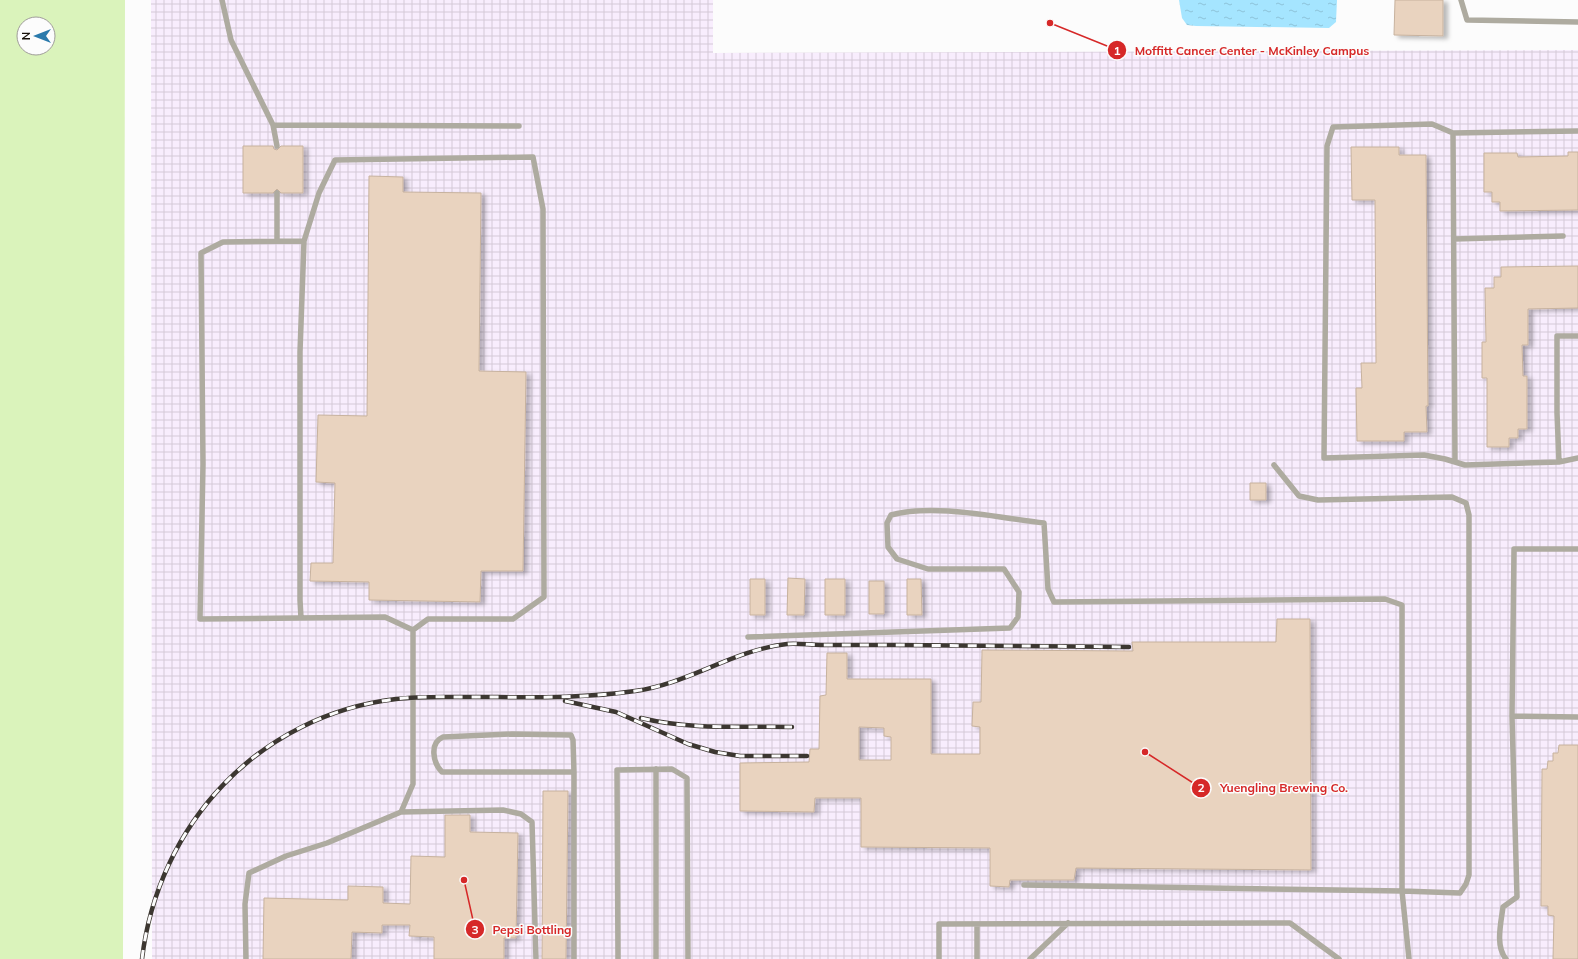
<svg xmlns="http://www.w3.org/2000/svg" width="1578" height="959" font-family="Mulish,sans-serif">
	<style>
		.industrial { fill: url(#industrial-grid) }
		.green { fill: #daf3bb; fill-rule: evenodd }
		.water { fill: url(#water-ripples) }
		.building { fill: #e9d3bf; stroke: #c7b29e; fill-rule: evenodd; filter: url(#shadow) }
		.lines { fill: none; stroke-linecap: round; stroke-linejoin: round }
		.service { stroke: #aeaba0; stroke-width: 5.5 }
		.rail-casing { stroke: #3c3731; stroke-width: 4.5 }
		.rail { stroke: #fcfcfc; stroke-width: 3; stroke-dasharray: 9; stroke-linecap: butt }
		.leader { fill: none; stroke: #d62828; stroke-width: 1.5 }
		.callout-dot { fill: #d62828; stroke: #fcfcfc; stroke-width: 1.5 }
		.mark-label { font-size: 12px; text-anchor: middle; font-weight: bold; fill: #fff }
		.callout-label { font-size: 12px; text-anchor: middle; font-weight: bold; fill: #d62828; stroke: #fcfcfc; stroke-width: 3; stroke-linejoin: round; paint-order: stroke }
	</style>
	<defs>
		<pattern id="industrial-grid" width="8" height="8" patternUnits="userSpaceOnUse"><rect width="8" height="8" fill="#f8edfd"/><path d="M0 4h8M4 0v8" fill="none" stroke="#d4cad7"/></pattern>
		<pattern id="water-ripples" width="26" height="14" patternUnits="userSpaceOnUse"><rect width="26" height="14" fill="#a5e5ff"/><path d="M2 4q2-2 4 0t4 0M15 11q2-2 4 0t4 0" fill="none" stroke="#8dc3d9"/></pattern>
		<filter id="shadow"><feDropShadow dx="4.5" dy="2.5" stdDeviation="2" flood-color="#0004"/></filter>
	</defs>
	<rect width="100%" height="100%" fill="#fcfcfc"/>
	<!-- industrial -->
	<path class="industrial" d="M 151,0 L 713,0 L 713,53 L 1578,50 L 1578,959 L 152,959 Z"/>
	<!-- green -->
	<path class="green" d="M 0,0 L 125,0 L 123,959 L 0,959 ZM 24,24 L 48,24 L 48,48 L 24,48 Z"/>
	<!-- water -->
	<path class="water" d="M 1179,0 L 1337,0 L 1336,22 L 1329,28 L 1196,26 L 1187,25 L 1182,18 Z"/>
	<!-- building -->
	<path class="building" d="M 1395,0 L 1443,0 L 1443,36 L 1394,35 Z
		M 243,146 L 273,146 L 274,149 L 277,150 L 281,146 L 303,146 L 303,193 L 281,193 L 277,189 L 273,193 L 243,193 Z
		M 1351,147 L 1399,147 L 1399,155 L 1426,155 L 1428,406 L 1426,406 L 1427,432 L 1404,432 L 1404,441 L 1357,441 L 1356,388 L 1362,388 L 1361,363 L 1376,363 L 1375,200 L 1352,200 Z
		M 1568,152 L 1578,152 L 1578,210 L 1500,211 L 1500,202 L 1492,202 L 1492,192 L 1484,192 L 1484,153 L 1517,153 L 1518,157 L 1568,156 Z
		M 369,176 L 403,177 L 403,192 L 481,193 L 479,371 L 526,372 L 523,571 L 481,571 L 480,602 L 369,600 L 369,582 L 310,581 L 311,563 L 333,563 L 335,483 L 316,482 L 318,415 L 367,416 Z
		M 1578,266 L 1578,308 L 1528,309 L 1528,345 L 1522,345 L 1523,376 L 1527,376 L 1527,429 L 1518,429 L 1518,438 L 1509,438 L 1509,447 L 1487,447 L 1487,378 L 1482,378 L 1482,342 L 1486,342 L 1485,288 L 1494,288 L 1494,277 L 1501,277 L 1501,267 Z
		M 1250,483 L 1266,483 L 1266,500 L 1250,500 Z
		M 788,578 L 805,579 L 804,615 L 787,615 Z
		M 750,579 L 765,579 L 765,615 L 750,615 Z
		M 825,579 L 845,579 L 845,615 L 825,615 Z
		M 907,579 L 921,579 L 922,615 L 907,615 Z
		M 869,581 L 884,581 L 884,614 L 869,614 Z
		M 1277,619 L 1310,619 L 1311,870 L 1076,868 L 1074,880 L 1010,880 L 1009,887 L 990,886 L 990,848 L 861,847 L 861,798 L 815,798 L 814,812 L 740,811 L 740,763 L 809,762 L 810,749 L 819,749 L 820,696 L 826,695 L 827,653 L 847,653 L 847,679 L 931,679 L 931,754 L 980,754 L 980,727 L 972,726 L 973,702 L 981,702 L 982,650 L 1133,651 L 1132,642 L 1276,642 ZM 859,727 L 884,728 L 884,736 L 891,737 L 891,760 L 859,760 Z
		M 1559,745 L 1578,745 L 1578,959 L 1553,959 L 1554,916 L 1548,915 L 1548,906 L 1541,906 L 1542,769 L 1547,769 L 1548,761 L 1553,761 L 1553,753 L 1558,753 Z
		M 543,791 L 568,791 L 566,959 L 542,959 Z
		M 445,815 L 470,815 L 470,832 L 518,833 L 516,938 L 504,938 L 504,959 L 434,959 L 434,937 L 409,936 L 410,925 L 382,925 L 382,933 L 352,932 L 351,959 L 263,959 L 264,898 L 348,900 L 348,886 L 383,887 L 383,903 L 410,904 L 411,856 L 445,857 Z"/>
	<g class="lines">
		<!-- service -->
		<path class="service" d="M 222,0 L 231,40 L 273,125 L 277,146
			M 1461,0 L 1467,20 L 1578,22
			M 273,125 L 519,126
			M 1578,131 L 1453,133 L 1432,124 L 1333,127 L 1327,146 L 1324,458 L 1424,455 L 1445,459 L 1465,465 L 1559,462 L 1578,458
			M 1453,133 L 1455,462
			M 1454,239 L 1563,236
			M 277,241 L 277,193
			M 304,241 L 319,193 L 335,160 L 533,157 L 543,209 L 544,597 L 513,619 L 428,619 L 413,630
			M 1559,462 L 1557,413 L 1557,336 L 1578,336
			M 748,637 L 1010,628 L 1018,617 L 1019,592 L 1004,569 L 928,569 L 897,559 L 888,547 L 887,523 L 891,515 C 935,503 999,518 1044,523 L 1048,589 L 1054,602 L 1385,599 L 1402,605 L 1402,891 L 1460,893 L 1466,884 L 1469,875 L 1469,515 L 1466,503 L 1452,497 L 1318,500 L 1299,496 L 1274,465
			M 1512,716 L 1578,717
			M 574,772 L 442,772 C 433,763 429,743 443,737 L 512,734 L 571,735 L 573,740 L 574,772 L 574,959
			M 401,812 L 503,810 L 521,814 L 532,822 L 536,959
			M 1024,885 L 1402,891 L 1409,959
			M 246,959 L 245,904 L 249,873 L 286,856 L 327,843 L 401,812 L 413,784 L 413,630 L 385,617 L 200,619 L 203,464 L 201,253 L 223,242 L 304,241 L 300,352 L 300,600 L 301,618
			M 618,959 L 617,770 L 672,769 L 687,778 L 688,959
			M 656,959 L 656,769
			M 939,959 L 939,924 L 1290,923 L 1339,959
			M 977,959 L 977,924
			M 1030,959 L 1068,923
			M 1506,959 C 1495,946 1501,923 1503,907 L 1517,897 L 1512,716 L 1514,549 L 1578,549"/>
		<defs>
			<path id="rail" d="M 565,701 L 616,712 L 688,744 L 715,752 L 740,756 L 807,756
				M 641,718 C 690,730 742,726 792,727
				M 142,959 C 158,824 259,715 396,699 C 420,696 445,697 470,697 C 525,697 580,699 635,691 C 688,684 733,650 787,644 C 798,643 810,645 821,645 C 846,645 871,645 895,645 C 973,646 1051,646 1129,647"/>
		</defs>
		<!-- rail casing -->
		<use href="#rail" class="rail-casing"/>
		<!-- rail -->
		<use href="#rail" class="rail"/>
	</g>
	<!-- callouts -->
	<path class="leader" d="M1050 23L1117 50M1145 752L1201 788M464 880L475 929"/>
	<g class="callout-dot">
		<circle cx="1050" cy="23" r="4"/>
		<circle cx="1145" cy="752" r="4"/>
		<circle cx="464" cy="880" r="4"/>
		<circle cx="1117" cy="50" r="10"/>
		<circle cx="1201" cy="788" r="10"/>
		<circle cx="475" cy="929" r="10"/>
	</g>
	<g class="mark-label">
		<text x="1117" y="55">1</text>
		<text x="1201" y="792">2</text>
		<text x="475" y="934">3</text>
	</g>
	<g class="callout-label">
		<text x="1252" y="55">Moffitt Cancer Center - McKinley Campus</text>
		<text x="1284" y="792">Yuengling Brewing Co.</text>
		<text x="532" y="934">Pepsi Bottling</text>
	</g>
	<!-- north arrow -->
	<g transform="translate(36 36) rotate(270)"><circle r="19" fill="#fcfcfc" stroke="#a09d9a"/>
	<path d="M0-3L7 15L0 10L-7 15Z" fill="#2a7aac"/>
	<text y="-6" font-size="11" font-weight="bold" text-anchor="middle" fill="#160f08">N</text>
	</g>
</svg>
